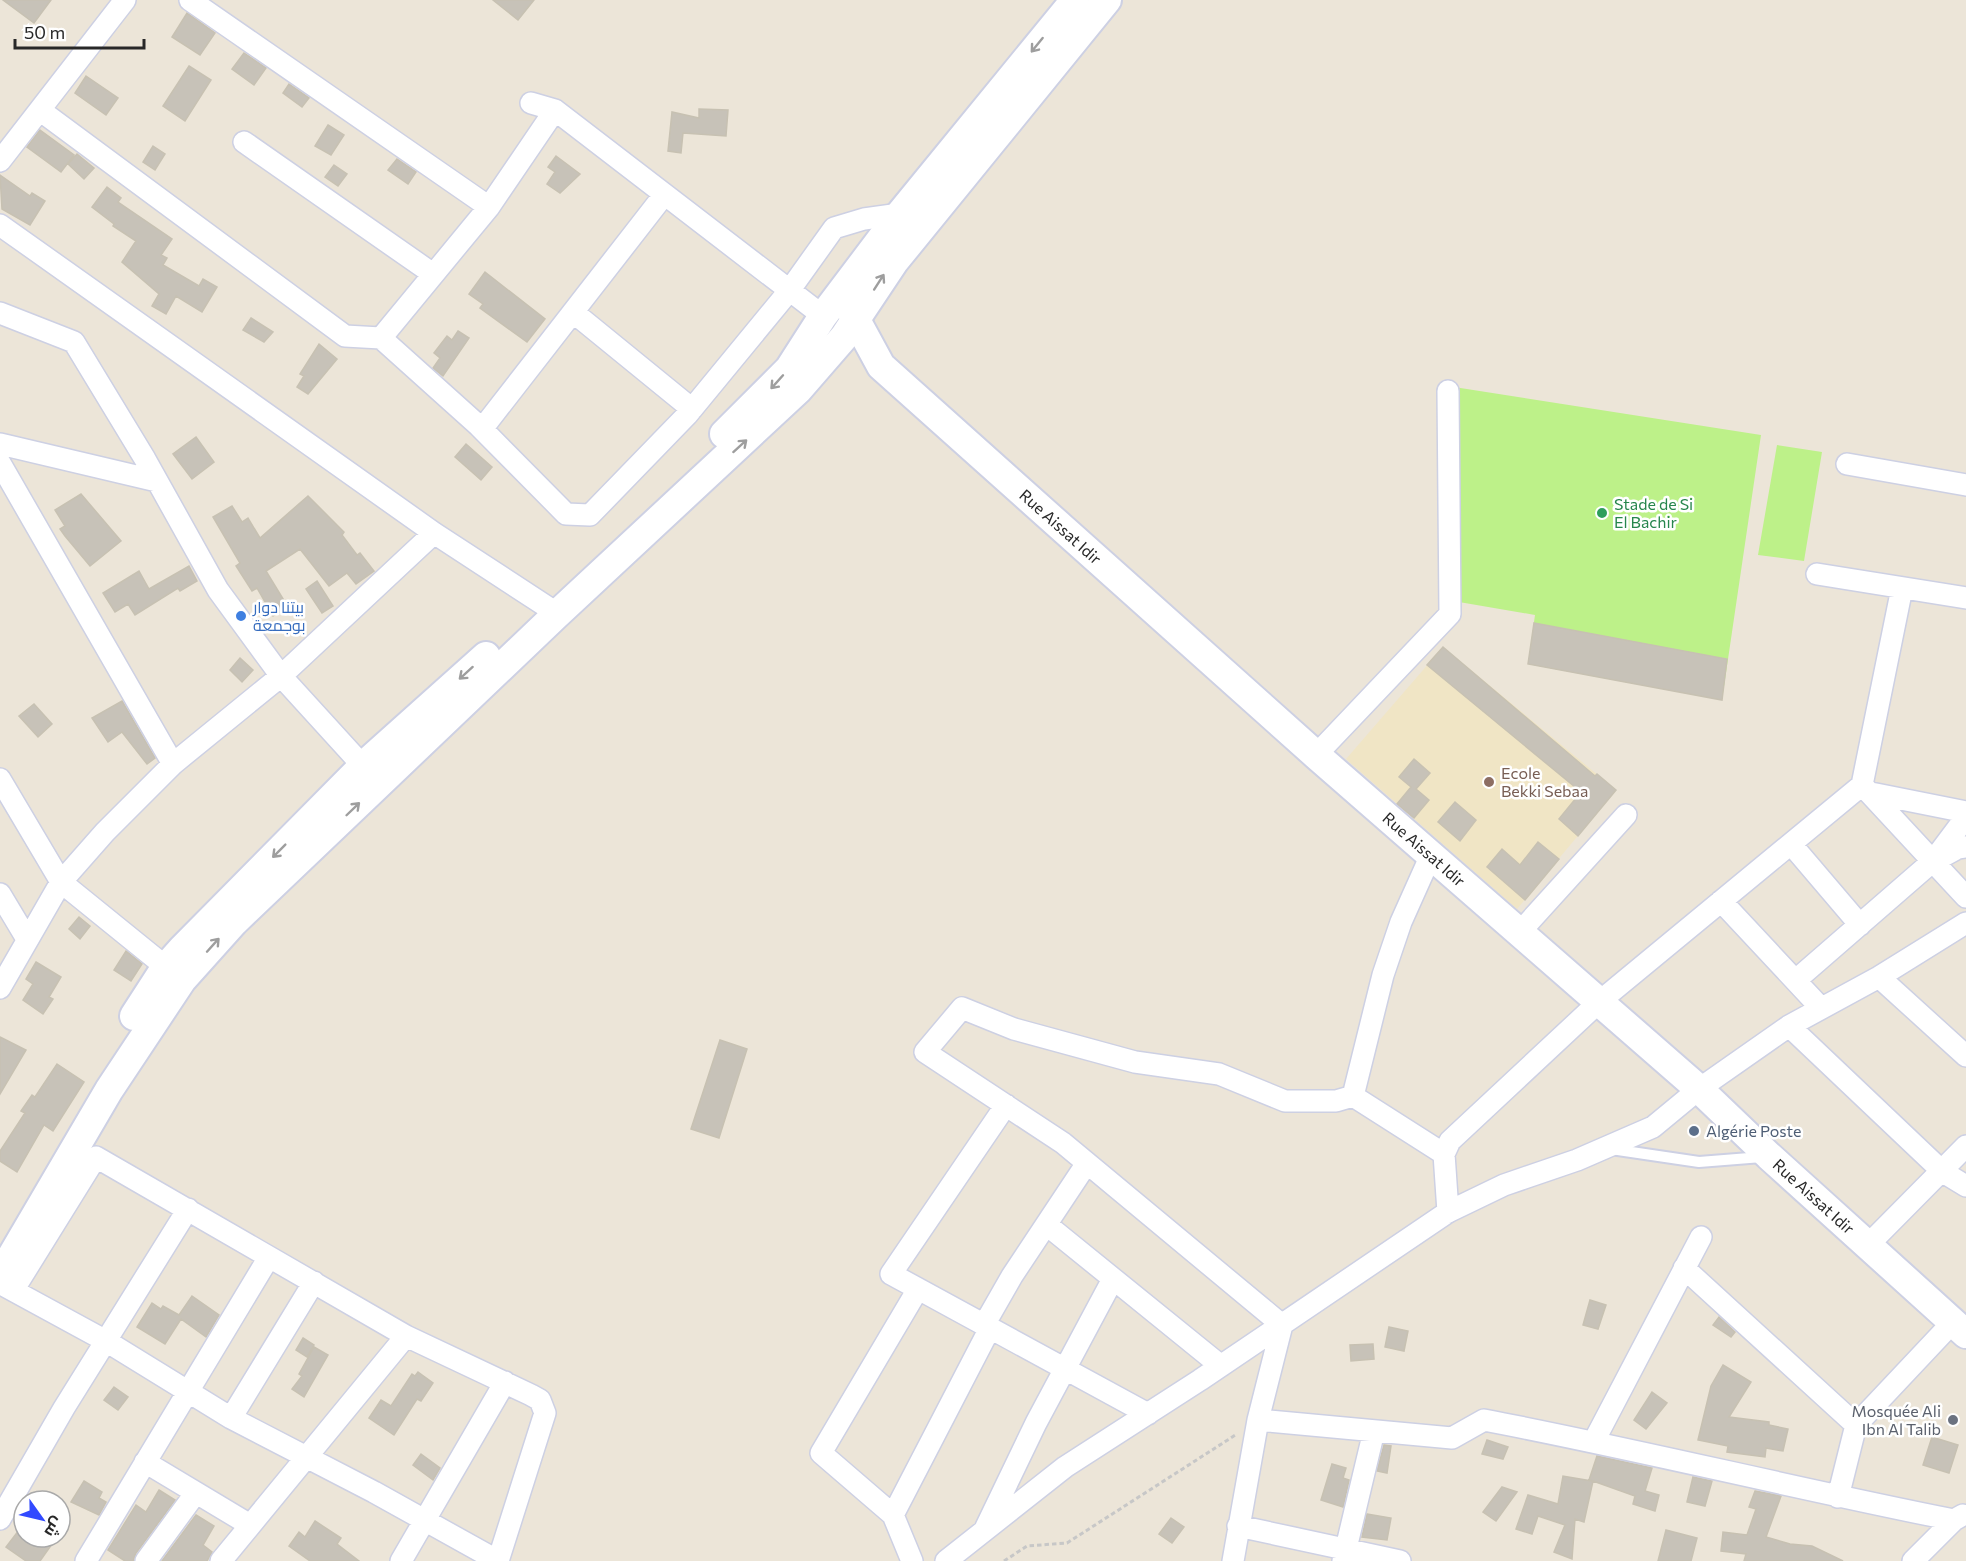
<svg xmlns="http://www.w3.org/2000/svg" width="1966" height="1561" font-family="Commissioner,Cairo,sans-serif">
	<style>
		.education { fill: #f0e5c5 }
		.pitch { fill: #bdf189 }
		.building { fill: #c7c2b8; stroke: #c7c1b2; stroke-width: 1.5 }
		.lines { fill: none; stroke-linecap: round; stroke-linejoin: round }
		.lane-casing { stroke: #cdd0e3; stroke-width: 14 }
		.street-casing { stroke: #cdd0e3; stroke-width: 24 }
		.secondary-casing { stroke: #cdd0e3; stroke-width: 32 }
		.path { stroke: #c7c7c7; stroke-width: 3; stroke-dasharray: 4.5 3; stroke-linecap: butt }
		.lane { stroke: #fff; stroke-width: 10 }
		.street { stroke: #fff; stroke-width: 21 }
		.secondary { stroke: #fff; stroke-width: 28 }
		.oneway { stroke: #9e9e9e }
		.leisure-dot { fill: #2e9e5b; stroke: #fff; stroke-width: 2 }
		.shop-dot { fill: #3f7fe0; stroke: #fff; stroke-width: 2 }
		.education-dot { fill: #8d6e63; stroke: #fff; stroke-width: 2 }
		.service-dot { fill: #5c6f8a; stroke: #fff; stroke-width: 2 }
		.worship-dot { fill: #6b7280; stroke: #fff; stroke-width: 2 }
		.labels { text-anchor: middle; stroke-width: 5; stroke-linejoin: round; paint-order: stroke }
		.leisure-label { font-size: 16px; fill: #27864d; stroke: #fff; text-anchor: start }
		.street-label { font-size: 16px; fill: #282828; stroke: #fff }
		.shop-label { font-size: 16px; fill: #366cbe; stroke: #fff; text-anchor: start }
		.education-label { font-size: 16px; fill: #785e54; stroke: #fff; text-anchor: start }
		.service-label { font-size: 16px; fill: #4e5e75; stroke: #fff; text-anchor: start }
		.worship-label { font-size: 16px; fill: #5b616d; stroke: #fff; text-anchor: end }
	</style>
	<rect width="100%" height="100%" fill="#ece5d8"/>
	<!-- education -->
	<path class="education" d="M 1443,647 L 1616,790 L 1517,909 L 1346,759 Z"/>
	<!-- pitch -->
	<path class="pitch" d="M 1454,387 L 1761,435 L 1722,700 L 1528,664 L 1535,615 L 1459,602 Z
		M 1777,445 L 1822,452 L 1804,561 L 1758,555 Z"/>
	<!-- building -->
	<path class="building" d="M 3,0 L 51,0 L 34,23 Z
		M 493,0 L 534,0 L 518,20 Z
		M 187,13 L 215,33 L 200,55 L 172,37 Z
		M 244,53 L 266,68 L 254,85 L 232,69 Z
		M 189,66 L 211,80 L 185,121 L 163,106 Z
		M 86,76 L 118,98 L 106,115 L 75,93 Z
		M 289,84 L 309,98 L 302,107 L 283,93 Z
		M 699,109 L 728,110 L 726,136 L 683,133 L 681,153 L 668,151 L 672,112 L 699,118 Z
		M 328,125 L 344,135 L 331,155 L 315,146 Z
		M 40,130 L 74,155 L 61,172 L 27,147 Z
		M 153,146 L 165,154 L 155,170 L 143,162 Z
		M 77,154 L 94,168 L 84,179 L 68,164 Z
		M 556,156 L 580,174 L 560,193 L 547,184 L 555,172 L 548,167 Z
		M 397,159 L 416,172 L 408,184 L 388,170 Z
		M 334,165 L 347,174 L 338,186 L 325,177 Z
		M 0,175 L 30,196 L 32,193 L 45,201 L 30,225 L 2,209 Z
		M 107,187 L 121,198 L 118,202 L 172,239 L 161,255 L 167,258 L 163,265 L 199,286 L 203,279 L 217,287 L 202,312 L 176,296 L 166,314 L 152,306 L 159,294 L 122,262 L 136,241 L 113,226 L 114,224 L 92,207 Z
		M 485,272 L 545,319 L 527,342 L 480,308 L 483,304 L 469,294 Z
		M 251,318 L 273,332 L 264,342 L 243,330 Z
		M 458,331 L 469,338 L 443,376 L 433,368 L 440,358 L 434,353 L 447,336 L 452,340 Z
		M 319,344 L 337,359 L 308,394 L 297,387 L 304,376 L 300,374 Z
		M 196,437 L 214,462 L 192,479 L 173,454 Z
		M 466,444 L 492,467 L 481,480 L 455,457 Z
		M 81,494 L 121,541 L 90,566 L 65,536 L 60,529 L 65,526 L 55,510 Z
		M 308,496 L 344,532 L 342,535 L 357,555 L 360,553 L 374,571 L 356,584 L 347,573 L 329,586 L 300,549 L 266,571 L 288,607 L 273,616 L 257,588 L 252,591 L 236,566 L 240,563 L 213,517 L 232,506 L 242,522 L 248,518 L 260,538 Z
		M 189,566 L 197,581 L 180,591 L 178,588 L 135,615 L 128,604 L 115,612 L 103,593 L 139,571 L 149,589 Z
		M 317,581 L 333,606 L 322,613 L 306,589 Z
		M 1534,623 L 1727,659 L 1722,700 L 1528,664 Z
		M 1443,647 L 1595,776 L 1597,774 L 1616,790 L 1578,836 L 1559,819 L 1581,792 L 1427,665 Z
		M 240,658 L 253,670 L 242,682 L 230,670 Z
		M 122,701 L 155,758 L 147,764 L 122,732 L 108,742 L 92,718 Z
		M 34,704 L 52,724 L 38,737 L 19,716 Z
		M 1414,759 L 1430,773 L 1416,789 L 1429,800 L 1414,818 L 1397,804 L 1411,787 L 1399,777 Z
		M 1455,802 L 1476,820 L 1460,841 L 1438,822 Z
		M 1538,842 L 1559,859 L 1525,900 L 1487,867 L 1502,849 L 1520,865 Z
		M 79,917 L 90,926 L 80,939 L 69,929 Z
		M 126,951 L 142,964 L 131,981 L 114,970 Z
		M 36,962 L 61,977 L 49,997 L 53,999 L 43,1014 L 23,1000 L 33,984 L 26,979 Z
		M 0,1037 L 26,1050 L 0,1094 Z
		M 720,1040 L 747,1049 L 719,1138 L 691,1129 Z
		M 57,1064 L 84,1082 L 53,1131 L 44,1125 L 17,1172 L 0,1161 L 0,1151 L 25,1113 L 21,1111 L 32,1095 L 35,1097 Z
		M 192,1296 L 219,1315 L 206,1337 L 181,1319 L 165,1344 L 137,1327 L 152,1303 L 161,1309 L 163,1306 L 179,1315 Z
		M 1590,1300 L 1606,1305 L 1598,1329 L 1583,1325 Z
		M 1719,1317 L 1735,1332 L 1731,1337 L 1713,1325 Z
		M 1389,1327 L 1408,1331 L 1404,1351 L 1385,1347 Z
		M 303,1338 L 314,1345 L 307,1357 L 296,1350 Z
		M 1373,1344 L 1374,1359 L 1351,1361 L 1350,1345 Z
		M 314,1347 L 328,1355 L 304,1397 L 292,1389 L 302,1376 L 299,1374 Z
		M 1723,1365 L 1751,1382 L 1729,1417 L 1769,1422 L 1769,1425 L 1788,1429 L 1783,1451 L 1766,1448 L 1765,1457 L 1727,1452 L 1728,1446 L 1698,1440 L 1711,1386 Z
		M 418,1372 L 433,1383 L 421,1401 L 417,1399 L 394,1435 L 369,1418 L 381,1400 L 391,1406 L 412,1374 L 415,1376 Z
		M 114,1387 L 128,1397 L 118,1410 L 104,1400 Z
		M 1652,1392 L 1667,1403 L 1646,1429 L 1634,1420 Z
		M 1932,1437 L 1958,1445 L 1949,1473 L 1923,1465 Z
		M 1487,1440 L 1508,1447 L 1503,1459 L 1482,1454 Z
		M 1384,1445 L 1391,1446 L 1387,1473 L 1377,1471 Z
		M 421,1454 L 440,1468 L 433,1480 L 413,1465 Z
		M 1597,1456 L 1652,1468 L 1645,1491 L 1659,1495 L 1655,1511 L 1633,1504 L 1635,1496 L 1593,1481 L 1584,1522 L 1575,1519 L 1572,1559 L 1554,1552 L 1565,1525 L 1538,1516 L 1532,1534 L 1516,1529 L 1528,1495 L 1558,1504 L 1563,1476 L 1592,1481 L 1589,1480 Z
		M 1332,1464 L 1346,1468 L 1343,1478 L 1349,1480 L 1343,1507 L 1321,1500 Z
		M 1693,1477 L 1712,1481 L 1705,1506 L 1687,1502 Z
		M 84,1481 L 102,1492 L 99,1498 L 106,1502 L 99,1515 L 71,1502 Z
		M 1502,1487 L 1517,1492 L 1496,1521 L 1483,1512 Z
		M 159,1490 L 175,1500 L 136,1553 L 133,1561 L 125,1561 L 108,1550 L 136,1505 L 146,1512 Z
		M 1755,1491 L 1781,1496 L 1766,1537 L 1790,1544 L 1812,1546 L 1843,1561 L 1744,1561 L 1746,1554 L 1721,1551 L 1723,1532 L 1747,1535 L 1756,1509 L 1749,1507 Z
		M 1367,1514 L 1391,1518 L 1387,1540 L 1362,1537 Z
		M 196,1515 L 214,1526 L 203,1545 L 212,1552 L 207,1561 L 162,1561 Z
		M 1171,1518 L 1184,1527 L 1172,1543 L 1159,1534 Z
		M 315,1521 L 341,1538 L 337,1544 L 359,1561 L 310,1561 L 289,1546 L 299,1532 L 305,1537 Z
		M 19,1530 L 24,1537 L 57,1537 L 40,1561 L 26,1561 L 6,1547 Z
		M 1666,1530 L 1697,1538 L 1691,1561 L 1658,1561 Z"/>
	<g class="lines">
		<defs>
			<path id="lane" d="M 1611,1149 L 1699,1162 L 1762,1157"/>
			<path id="street" d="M 190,0 L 489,207
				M 531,103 L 555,110 L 823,316
				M 41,111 L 345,336 L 381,338 L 479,426 L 566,514 L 590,515 L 687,415 L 789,291 L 834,228 L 864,219 L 900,214
				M 244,142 L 433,274
				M 0,161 L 125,0
				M 0,225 L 434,533 L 558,614
				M 573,312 L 692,409
				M 0,313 L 74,342 L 145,459 L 218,590 L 281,676 L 363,766
				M 381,338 L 489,207 L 555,110
				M 482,429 L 664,195
				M 0,444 L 157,481
				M 0,463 L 173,764
				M 1847,464 L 1966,485
				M 1817,574 L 1966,598
				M 1316,755 L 1450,614 L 1448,391
				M 0,779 L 61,882 L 177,976
				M 1862,785 L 1966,897
				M 1871,793 L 1966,812
				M 1791,844 L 1860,925
				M 1431,855 L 1401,922 L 1383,975 L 1353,1096 L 1444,1154
				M 1936,860 L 1958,848 L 1966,847
				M 0,894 L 27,939
				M 1721,901 L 1820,1007
				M 1519,933 L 1626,815
				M 1879,977 L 1966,1056
				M 1796,980 L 1933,861 L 1966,817
				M 0,988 L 61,882 L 105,832 L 173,764 L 281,676 L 434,533
				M 1789,1026 L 1943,1172 L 1966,1186
				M 1006,1105 L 891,1274 L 1148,1414
				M 1448,1212 L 1444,1154 L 1450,1141 L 1599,1002 L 1862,785 L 1902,588
				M 1047,1225 L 1221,1366
				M 1868,1245 L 1966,1146
				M 1684,1268 L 1856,1425
				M 3,1285 L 106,1341 L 231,1418 L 374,1492 L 498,1561
				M 14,1289 L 96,1157 L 406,1336 L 531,1395 L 540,1400 L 545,1413 L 498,1561
				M 984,1325 L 1012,1276 L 1087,1163
				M 231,1418 L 314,1282
				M 1258,1420 L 1452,1438 L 1484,1420 C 1641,1450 1797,1489 1954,1520
				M 1594,1441 L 1701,1237
				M 145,1462 L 250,1525
				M 1838,1497 L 1856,1425 L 1952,1323
				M 893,1515 L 821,1453 L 918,1289
				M 0,1519 L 64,1408 L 188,1209
				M 1238,1526 L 1400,1561
				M 986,1527 L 1036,1423 L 1113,1279
				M 86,1561 L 269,1257
				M 146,1561 L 195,1494
				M 221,1561 L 406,1336
				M 401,1561 L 505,1382
				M 912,1561 L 893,1515 L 990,1328
				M 946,1561 L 1065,1467 L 1200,1380 L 1448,1212 L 1504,1185 L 1577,1160 L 1653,1127 L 1699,1089 L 1789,1026 L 1879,977 L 1966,923
				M 1233,1561 L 1258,1420 L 1282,1325 L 1063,1143 L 925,1052 L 962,1008 L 1014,1029 L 1135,1062 L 1219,1074 L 1285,1101 L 1336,1101 L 1353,1096
				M 1343,1561 L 1374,1431
				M 1913,1561 L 1954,1520 L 1963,1515"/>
			<g id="secondary">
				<path id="s1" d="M 849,307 L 881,366 L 1316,755 L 1699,1089 L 1769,1156 L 1966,1334"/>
				<path d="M 724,434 L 789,369 L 823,316 L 900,214 L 1075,0"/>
				<path d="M 134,1016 L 165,968 L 182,949 L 363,766 L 486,656"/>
				<path d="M 0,1276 L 109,1090 L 182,980 L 234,922 L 555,616 L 798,390 L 844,337 L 894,262 L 1107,0"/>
			</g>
		</defs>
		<!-- lane casing -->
		<use href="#lane" class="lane-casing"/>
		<!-- street casing -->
		<use href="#street" class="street-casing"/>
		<!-- secondary casing -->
		<use href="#secondary" class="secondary-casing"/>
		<!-- path -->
		<path class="path" d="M 1004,1561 L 1027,1546 L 1067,1543 L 1237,1434"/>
		<!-- lane -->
		<use href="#lane" class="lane"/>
		<!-- street -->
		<use href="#street" class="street"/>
		<!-- secondary -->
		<use href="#secondary" class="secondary"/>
	</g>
	<!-- one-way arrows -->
	<defs><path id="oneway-shaft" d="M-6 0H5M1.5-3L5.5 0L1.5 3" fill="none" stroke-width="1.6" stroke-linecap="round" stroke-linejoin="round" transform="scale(1.5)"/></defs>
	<g class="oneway">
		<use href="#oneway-shaft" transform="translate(1037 45) rotate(129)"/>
		<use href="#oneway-shaft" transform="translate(879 282) rotate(-57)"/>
		<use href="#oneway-shaft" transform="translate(777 382) rotate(132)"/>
		<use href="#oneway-shaft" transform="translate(740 446) rotate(-42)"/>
		<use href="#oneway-shaft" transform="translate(466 673) rotate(138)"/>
		<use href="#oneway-shaft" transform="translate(353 809) rotate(-44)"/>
		<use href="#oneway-shaft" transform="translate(279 851) rotate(135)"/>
		<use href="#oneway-shaft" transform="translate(213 945) rotate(-48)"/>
	</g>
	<!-- markers -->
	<circle class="leisure-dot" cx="1602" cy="513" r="6"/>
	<circle class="shop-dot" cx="241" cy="616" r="6"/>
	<circle class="education-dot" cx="1489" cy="782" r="6"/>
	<circle class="service-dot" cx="1694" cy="1131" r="6"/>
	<circle class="worship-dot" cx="1953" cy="1420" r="6"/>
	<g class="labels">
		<!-- leisure labels -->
		<g class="leisure-label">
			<text x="1614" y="510">Stade de Si<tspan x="1614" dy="18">El Bachir</tspan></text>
		</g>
		<!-- street labels -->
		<g class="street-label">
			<text dy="6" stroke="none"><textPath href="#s1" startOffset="308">Rue Aissat Idir</textPath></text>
			<text dy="6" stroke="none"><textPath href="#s1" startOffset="794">Rue Aissat Idir</textPath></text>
			<text dy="6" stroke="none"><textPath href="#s1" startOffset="1316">Rue Aissat Idir</textPath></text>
		</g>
		<!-- shop labels -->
		<g class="shop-label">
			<text x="253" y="613">بيتنا دوار<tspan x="253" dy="18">بوجمعة</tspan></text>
		</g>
		<!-- education labels -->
		<g class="education-label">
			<text x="1501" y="779">Ecole<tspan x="1501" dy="18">Bekki Sebaa</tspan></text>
		</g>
		<!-- service labels -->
		<g class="service-label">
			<text x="1706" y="1137">Algérie Poste</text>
		</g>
		<!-- worship labels -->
		<g class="worship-label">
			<text x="1941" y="1417">Mosquée Ali<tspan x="1941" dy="18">Ibn Al Talib</tspan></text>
		</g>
	</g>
	<!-- north arrow -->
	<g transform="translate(42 1519) rotate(124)"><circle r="28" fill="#ffffff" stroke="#a9a9a9" stroke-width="1.5"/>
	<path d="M0-4.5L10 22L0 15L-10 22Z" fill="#324aff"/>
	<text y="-9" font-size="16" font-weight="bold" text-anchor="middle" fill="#282828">ش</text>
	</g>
	<!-- scale -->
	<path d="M15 39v9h129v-9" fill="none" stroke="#282828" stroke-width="3"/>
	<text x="24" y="39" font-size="18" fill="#282828" stroke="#ffffff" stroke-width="4.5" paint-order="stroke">50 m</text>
</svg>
